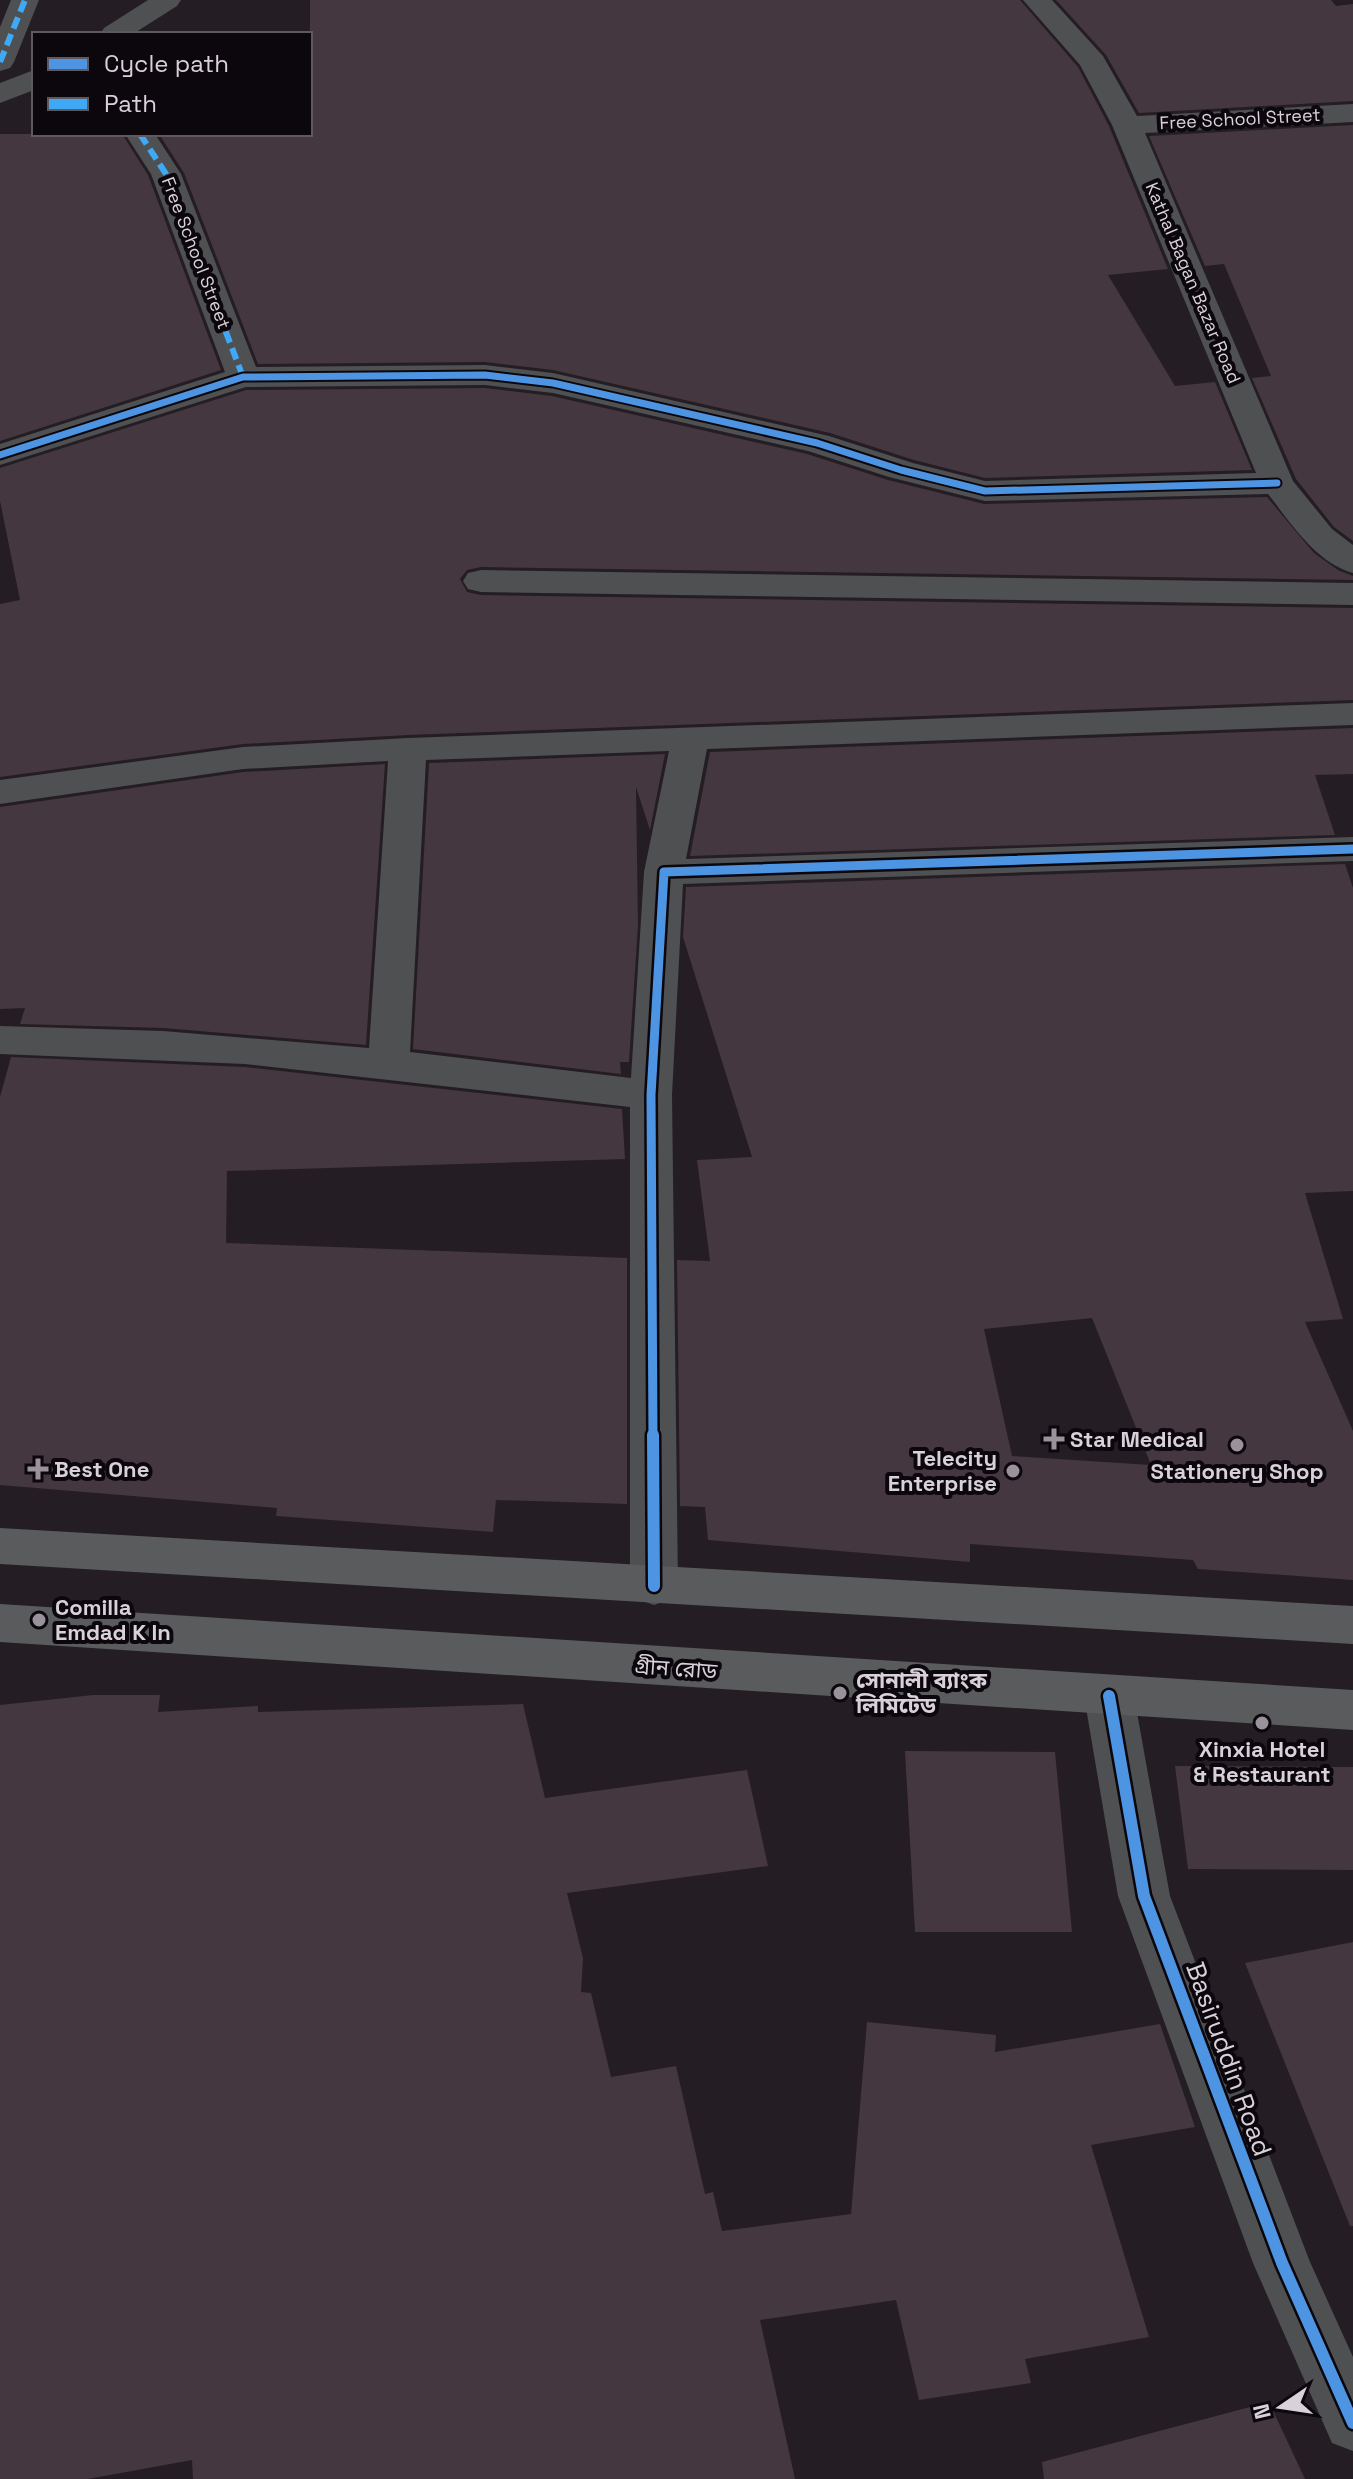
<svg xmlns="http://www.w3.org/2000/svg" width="1353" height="2479" font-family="'Space Grotesk','Noto Sans Bengali',sans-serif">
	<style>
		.building { fill: #44373f; fill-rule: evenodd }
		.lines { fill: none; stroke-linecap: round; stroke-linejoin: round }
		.minor { fill: #4e5051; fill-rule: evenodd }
		.secondary { fill: #595b5c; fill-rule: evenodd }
		.quiet { stroke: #3fa9f5; stroke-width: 6; stroke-dasharray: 12 6; stroke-linecap: butt }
		.cycleway-far2-casing { stroke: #0c070d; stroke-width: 11 }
		.cycleway-far1-casing { stroke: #0c070d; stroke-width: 14 }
		.cycleway-casing { stroke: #0c070d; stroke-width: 17 }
		.cycleway-far2 { stroke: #4d94e3; stroke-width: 7 }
		.cycleway-far1 { stroke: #4d94e3; stroke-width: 9 }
		.cycleway { stroke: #4d94e3; stroke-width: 12 }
		.poi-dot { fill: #9a929a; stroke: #0c070d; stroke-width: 3 }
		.labels { text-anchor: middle; stroke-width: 8; stroke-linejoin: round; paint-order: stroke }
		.far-street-label { font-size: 18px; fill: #d9d1d9; stroke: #0c070d }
		.poi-label { font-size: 22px; font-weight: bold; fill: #d9d1d9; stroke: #0c070d; text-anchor: start }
		.street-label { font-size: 22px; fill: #d9d1d9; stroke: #0c070d }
		.near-street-label { font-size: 26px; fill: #d9d1d9; stroke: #0c070d }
	</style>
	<rect width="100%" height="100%" fill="#241d24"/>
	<!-- building -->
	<path class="building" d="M 310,0 L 1020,0 L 1078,67 L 1109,126 L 1168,269 L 1108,275 L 1175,386 L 1215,382 L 1252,470 L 985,478 L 914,460 L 830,433 L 553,370 L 485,362 L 258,364 L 184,173 L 159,134 L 310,134 Z
		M 1056,0 L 1331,0 L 1336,6 L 1353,4 L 1353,101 L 1139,113 L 1106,55 Z
		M 1353,125 L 1353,541 L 1334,527 L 1296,479 L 1252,378 L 1271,376 L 1224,264 L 1205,266 L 1149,136 Z
		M 0,134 L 122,134 L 148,175 L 221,370 L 0,441 Z
		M 485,388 L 552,396 L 807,454 L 888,480 L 984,504 L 1267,497 L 1314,553 L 1338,570 L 1353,576 L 1353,580 L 481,567 L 467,570 L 460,579 L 467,592 L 481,595 L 1353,608 L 1353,700 L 408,735 L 243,744 L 0,777 L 0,604 L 20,600 L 0,501 L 0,468 L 246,390 Z
		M 1353,728 L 1353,774 L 1315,775 L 1335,835 L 690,856 L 710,752 Z
		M 665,754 L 650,830 L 636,787 L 638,925 L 629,1062 L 620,1062 L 621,1074 L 413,1049 L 429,763 Z
		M 385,764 L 366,1045 L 163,1028 L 20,1024 L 25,1008 L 0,1009 L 0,807 L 243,772 Z
		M 1345,864 L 1353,888 L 1353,1191 L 1305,1193 L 1343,1319 L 1305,1322 L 1353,1431 L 1353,1580 L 1198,1569 L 1193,1560 L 970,1544 L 970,1562 L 708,1540 L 705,1507 L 680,1506 L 677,1260 L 710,1261 L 697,1160 L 752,1157 L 683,937 L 686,887 ZM 1092,1318 L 1151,1465 L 1012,1456 L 984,1329 Z
		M 11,1057 L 245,1067 L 622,1109 L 625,1159 L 227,1171 L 226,1243 L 627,1258 L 627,1504 L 496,1500 L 493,1532 L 276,1516 L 277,1508 L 0,1485 L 0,1097 Z
		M 93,1695 L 160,1695 L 158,1712 L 258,1706 L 258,1712 L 523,1704 L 545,1798 L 747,1770 L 768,1866 L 567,1893 L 583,1958 L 581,1992 L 591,1993 L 611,2077 L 676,2066 L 705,2194 L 713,2192 L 722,2231 L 851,2214 L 867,2022 L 996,2035 L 995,2052 L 1160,2024 L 1195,2127 L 1091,2145 L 1149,2337 L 1025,2359 L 1031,2383 L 919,2400 L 896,2300 L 760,2320 L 795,2479 L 193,2479 L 192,2460 L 88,2479 L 0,2479 L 0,1705 Z
		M 905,1751 L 1055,1752 L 1072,1932 L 915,1932 Z
		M 1175,1766 L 1353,1767 L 1353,1870 L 1188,1869 Z
		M 1353,1942 L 1353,2226 L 1350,2226 L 1245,1963 Z
		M 1269,2402 L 1305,2479 L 1044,2479 L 1042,2462 Z"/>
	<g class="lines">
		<!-- minor -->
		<path class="minor" d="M 11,0 L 39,0 L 14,62 L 10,68 L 0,71 L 0,27 Z
			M 148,0 L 181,0 L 177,6 L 133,34 L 100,34 L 104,28 Z
			M 1023,0 L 1052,0 L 1103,56 L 1137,116 L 1353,104 L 1353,122 L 1145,133 L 1293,481 L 1332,529 L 1353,545 L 1353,573 C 1316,563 1290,522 1268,494 L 985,501 L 889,477 L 808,451 L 553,393 L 485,385 L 246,387 L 0,465 L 0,444 L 225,372 L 151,174 L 125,134 L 155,134 L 181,174 L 256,367 L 485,365 L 553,373 L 829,436 L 913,463 L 985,481 L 1256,473 L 1112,125 L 1080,65 Z
			M 34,70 L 34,90 L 0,103 L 0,83 Z
			M 481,570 L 1353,583 L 1353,605 L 481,592 L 468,589 L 463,581 L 468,573 Z
			M 1353,703 L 1353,725 L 707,749 L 686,859 L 1353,837 L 1353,861 L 683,884 L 672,1095 L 678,1586 L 671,1599 L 654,1605 L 637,1599 L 630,1586 L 630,1107 L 245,1064 L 0,1054 L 0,1026 L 163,1031 L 369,1048 L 388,761 L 243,769 L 0,804 L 0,780 L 243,747 L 408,738 ZM 669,751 L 644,872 L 631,1078 L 410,1052 L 426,760 Z
			M 1109,1676 L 1127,1682 L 1134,1696 L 1170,1896 L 1310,2262 L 1353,2357 L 1353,2451 L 1332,2443 L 1253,2263 L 1118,1896 L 1084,1696 L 1091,1682 Z"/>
		<!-- secondary -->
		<path class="secondary" d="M 0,1528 L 1353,1606 L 1353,1644 L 0,1564 Z
			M 0,1604 L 1353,1690 L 1353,1730 L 0,1642 Z"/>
		<!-- quiet -->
		<path class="quiet" d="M 0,62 L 25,0
			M 140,134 L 166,174 L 243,377"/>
		<defs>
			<path id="cycleway-far2" d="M 0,455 L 243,377 L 485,375 L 553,383 L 817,443 L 901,470 L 985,491 L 1277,483"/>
			<path id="cycleway-far1" d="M 653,1437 L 651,1095 L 664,872 L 1353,849"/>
			<path id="cycleway" d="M 653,1435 L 654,1586
				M 1109,1696 L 1144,1896 L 1282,2263 L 1353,2423"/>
		</defs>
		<!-- cycleway-far2 casing -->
		<use href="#cycleway-far2" class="cycleway-far2-casing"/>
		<!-- cycleway-far1 casing -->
		<use href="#cycleway-far1" class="cycleway-far1-casing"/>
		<!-- cycleway casing -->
		<use href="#cycleway" class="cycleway-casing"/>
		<!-- cycleway-far2 -->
		<use href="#cycleway-far2" class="cycleway-far2"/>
		<!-- cycleway-far1 -->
		<use href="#cycleway-far1" class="cycleway-far1"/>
		<!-- cycleway -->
		<use href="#cycleway" class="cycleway"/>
	</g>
	<!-- markers -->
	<g class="poi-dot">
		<path d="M1050 1427h8v8h8v8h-8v8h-8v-8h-8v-8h8z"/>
		<circle cx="1237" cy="1445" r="8"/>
		<path d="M34 1457h8v8h8v8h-8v8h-8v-8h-8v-8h8z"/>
		<circle cx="1013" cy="1471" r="8"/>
		<circle cx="39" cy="1620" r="8"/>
		<circle cx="840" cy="1693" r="8"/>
		<circle cx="1262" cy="1723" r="8"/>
	</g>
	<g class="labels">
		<!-- far-street labels -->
		<g class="far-street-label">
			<text transform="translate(1240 119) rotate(-3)" y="6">Free School Street</text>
			<text transform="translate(196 253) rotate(69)" y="6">Free School Street</text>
			<text transform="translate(1193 283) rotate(67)" y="6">Kathal Bagan Bazar Road</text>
		</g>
		<!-- poi labels -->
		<g class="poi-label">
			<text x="1070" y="1447">Star Medical</text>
			<text x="997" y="1466" text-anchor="end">Telecity<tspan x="997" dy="25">Enterprise</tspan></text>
			<text x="54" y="1477">Best One</text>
			<text x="1237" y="1479" text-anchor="middle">Stationery Shop</text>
			<text x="55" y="1615">Comilla<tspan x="55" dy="25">Emdad K In</tspan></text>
			<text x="856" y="1688">সোনালী ব্যাংক<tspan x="856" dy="25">লিমিটেড</tspan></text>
			<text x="1262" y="1757" text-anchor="middle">Xinxia Hotel<tspan x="1262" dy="25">&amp; Restaurant</tspan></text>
		</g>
		<!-- street labels -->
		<g class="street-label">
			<text transform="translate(676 1668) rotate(4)" y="8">গ্রীন রোড</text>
		</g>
		<!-- near-street labels -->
		<g class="near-street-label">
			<text transform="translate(1229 2059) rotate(70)" y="9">Basiruddin Road</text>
		</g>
	</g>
	<!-- legend -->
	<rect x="32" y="32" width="280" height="104" fill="#0c070d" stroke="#5e585f" stroke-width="2"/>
	<rect x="48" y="58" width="40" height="12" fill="#4d94e3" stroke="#5e585f" stroke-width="2"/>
	<text x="104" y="72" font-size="24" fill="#d9d1d9">Cycle path</text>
	<rect x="48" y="98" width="40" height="12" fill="#3fa9f5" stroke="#5e585f" stroke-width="2"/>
	<text x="104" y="112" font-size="24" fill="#d9d1d9">Path</text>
	<!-- north arrow -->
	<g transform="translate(1281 2407) rotate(257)" stroke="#0c070d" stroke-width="6" paint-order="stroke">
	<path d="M0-6L14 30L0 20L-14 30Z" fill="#d9d1d9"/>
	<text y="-12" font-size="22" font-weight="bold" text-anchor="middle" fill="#d9d1d9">N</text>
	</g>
</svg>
